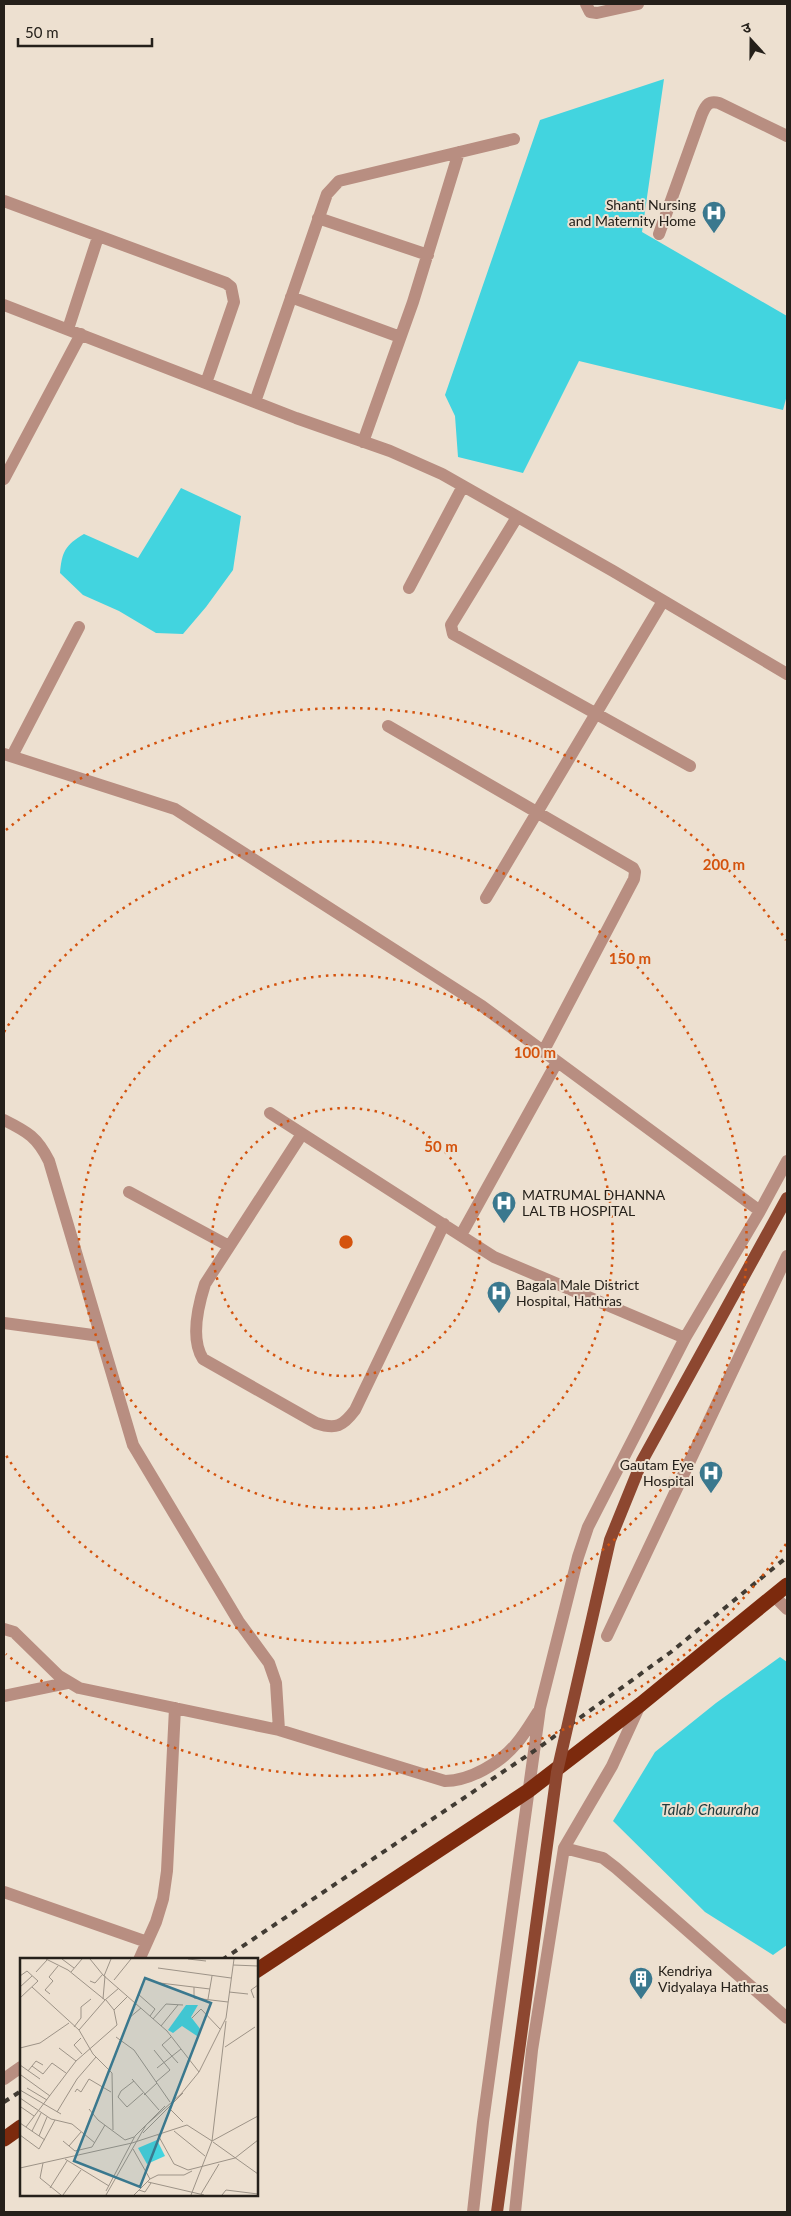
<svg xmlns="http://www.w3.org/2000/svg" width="791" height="2216" font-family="Lato,'Noto Sans Devanagari',sans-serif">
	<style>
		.water { fill: #42d4df }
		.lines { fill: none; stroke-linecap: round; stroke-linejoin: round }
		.minor { stroke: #b88e81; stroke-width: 12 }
		.highway { stroke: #7c2a0d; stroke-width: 15 }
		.rail { stroke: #413b33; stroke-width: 4; stroke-dasharray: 6 6; stroke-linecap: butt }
		.major-bridge { stroke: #8d4730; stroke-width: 12 }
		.ring { fill: none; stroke: #d4530d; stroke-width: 2.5; stroke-dasharray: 2.5 5 }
		.labels { text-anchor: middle; stroke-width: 4; stroke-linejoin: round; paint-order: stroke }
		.poi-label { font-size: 14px; fill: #25201a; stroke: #ede0d0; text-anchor: start }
		.water-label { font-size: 15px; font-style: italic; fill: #243c3e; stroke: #ede0d0 }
		.inset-road { fill: none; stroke: #9d9387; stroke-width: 1 }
		.view { fill: #3a788e; fill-opacity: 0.15; stroke: #3a788e; stroke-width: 2.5 }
		.inset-edge { fill: none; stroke: #25201a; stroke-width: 2.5 }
		.centre { fill: #d4530d; stroke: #ede0d0; stroke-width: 2.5 }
		.ring-label { font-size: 15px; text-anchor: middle; font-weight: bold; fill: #d4530d; stroke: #ede0d0; stroke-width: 4; stroke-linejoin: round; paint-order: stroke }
	</style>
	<rect width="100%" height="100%" fill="#ede0d0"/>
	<!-- water -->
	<path class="water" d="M 664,79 L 642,232 L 787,316 L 787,395 L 783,410 L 579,361 L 523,473 L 458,457 L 455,416 L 445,395 L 540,120 Z
		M 181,488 L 241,516 L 233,570 L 206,607 L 183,634 L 156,633 L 119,611 L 83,595 L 60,573 C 62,552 65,545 84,534 L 138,558 Z
		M 780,1657 L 787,1662 L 787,1945 L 773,1955 L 705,1912 L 613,1821 L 655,1752 L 716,1703 Z"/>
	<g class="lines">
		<!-- minor -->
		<path class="minor" d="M 586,4 L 590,12 L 597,13 L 638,4
			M 4,201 L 226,283 L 231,287 L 234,302 L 206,383
			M 318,218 L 428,255
			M 659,234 L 702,114 C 706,105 709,100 719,103 L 787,136
			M 291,297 L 400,337
			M 4,305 L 296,418 L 390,451 L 442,474 L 613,571 L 787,674
			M 68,329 L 98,237
			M 255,402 L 327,194 L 339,181 L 514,139
			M 363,442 L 413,302 L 459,152
			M 4,479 L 81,334
			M 517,517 L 451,625 L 453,634 L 690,766
			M 409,588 L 463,486
			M 388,726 L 633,868 L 635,872 L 634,879 L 543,1052
			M 4,754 L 175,809 L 482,1006 L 760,1211 L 787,1161
			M 12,756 L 79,627
			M 486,898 L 663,601
			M 270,1113 L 494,1257 L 685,1338
			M 4,1120 C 28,1132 37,1137 49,1161 L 133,1445 L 239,1622 L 269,1663 L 276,1683 L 279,1730
			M 302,1134 L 205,1284 C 198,1306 190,1339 203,1359 L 316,1423 C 336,1430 343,1426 355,1410 L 444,1224
			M 129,1192 L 229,1246
			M 461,1235 L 557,1062
			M 4,1323 L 100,1336
			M 774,1596 L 787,1609
			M 4,1629 L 14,1632 L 59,1676 L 79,1688 L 279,1730 L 445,1781 C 470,1781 500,1763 516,1744 C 524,1735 531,1723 538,1712
			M 607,1636 L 787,1256
			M 4,1696 L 67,1683
			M 564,1848 L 603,1858 L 616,1868 L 787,2018
			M 4,1892 L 147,1942
			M 139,1960 L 156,1922 L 163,1899 L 167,1871 L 175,1708
			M 4,2079 L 21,2067
			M 473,2212 L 483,2122 L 540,1708 L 578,1557 L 588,1527 L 685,1338 L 760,1211
			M 515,2212 L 532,2050 L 564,1848 L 612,1766 L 640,1705"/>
		<!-- highway -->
		<path class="highway" d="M 256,1971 L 528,1791 L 641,1704 L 787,1585
			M 4,2139 L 21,2127"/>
		<!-- rail -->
		<path class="rail" d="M 222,1960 L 534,1751 L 671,1652 L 787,1557
			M 4,2102 L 21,2091"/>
		<!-- major-bridge -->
		<path class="major-bridge" d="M 497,2212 L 557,1772 L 610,1540 L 642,1461 L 787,1198"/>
	</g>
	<!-- distance rings -->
	<g class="ring">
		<circle cx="346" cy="1242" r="134"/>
		<circle cx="346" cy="1242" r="267"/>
		<path d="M4 1032A401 401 0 1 1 4 1452"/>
		<path d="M786 1544A534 534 0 0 1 6 1654M6 830A534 534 0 0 1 786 940"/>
	</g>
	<!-- icons -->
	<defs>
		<symbol id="hospital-pin" viewBox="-11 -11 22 30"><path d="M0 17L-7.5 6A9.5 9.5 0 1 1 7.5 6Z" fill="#3a788e" stroke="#ede0d0"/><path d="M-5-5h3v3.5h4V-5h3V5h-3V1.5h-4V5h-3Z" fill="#fff"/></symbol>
		<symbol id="building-pin" viewBox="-11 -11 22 30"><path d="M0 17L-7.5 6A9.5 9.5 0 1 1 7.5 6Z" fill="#3a788e" stroke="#ede0d0"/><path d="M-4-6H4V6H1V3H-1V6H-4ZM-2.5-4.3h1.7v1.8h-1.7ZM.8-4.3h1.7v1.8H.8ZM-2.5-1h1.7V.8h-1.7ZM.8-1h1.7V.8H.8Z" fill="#fff"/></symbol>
	</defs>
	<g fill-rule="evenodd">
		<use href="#hospital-pin" x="700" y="199" width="28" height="38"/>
		<use href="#hospital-pin" x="490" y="1189" width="28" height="38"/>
		<use href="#hospital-pin" x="485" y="1279" width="28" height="38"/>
		<use href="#hospital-pin" x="697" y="1459" width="28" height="38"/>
		<use href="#building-pin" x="627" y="1965" width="28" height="38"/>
	</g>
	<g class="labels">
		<!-- poi labels -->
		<g class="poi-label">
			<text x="696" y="210" text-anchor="end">Shanti Nursing<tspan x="696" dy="16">and Maternity Home</tspan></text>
			<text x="522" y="1200">MATRUMAL DHANNA<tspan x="522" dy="16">LAL TB HOSPITAL</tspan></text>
			<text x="516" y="1290">Bagala Male District<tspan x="516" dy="16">Hospital, Hathras</tspan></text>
			<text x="694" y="1470" text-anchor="end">Gautam Eye<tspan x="694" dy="16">Hospital</tspan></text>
			<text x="658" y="1976">Kendriya<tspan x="658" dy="16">Vidyalaya Hathras</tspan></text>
		</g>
		<!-- water labels -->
		<g class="water-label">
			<text x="710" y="1815">Talab Chauraha</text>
		</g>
	</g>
	<!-- overview -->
	<g transform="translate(20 1958)">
		<rect width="238" height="238" fill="#ede0d0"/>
		<path d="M 166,47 L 178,47 L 171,59 L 181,72 L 177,78 L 162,68 L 153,75 L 148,72 ZM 137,182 L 145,198 L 127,206 L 118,190 Z" fill="#42d4df"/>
		<path class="inset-road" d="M 26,1 L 48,12 L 85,42 L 99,30M 42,1 L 54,10M 70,1 L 83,17 L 147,73 L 179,114M 168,1 L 186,3M 213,7 L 238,8M 138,10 L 211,20M 16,14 L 27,2M 51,14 L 62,1M 0,18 L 7,13 L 18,23 L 0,40M 84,18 L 91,1M 94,22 L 111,1M 70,23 L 75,25 L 83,16M 140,25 L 190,31M 0,29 L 12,18M 12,29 L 59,72 L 85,42M 174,29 L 174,40 L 208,44M 209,34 L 228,36M 30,36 L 25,32 L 33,23 L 29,19 L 38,8M 118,36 L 135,51 L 130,58M 234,40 L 231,32 L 238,27M 83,41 L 85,18M 188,41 L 192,18M 94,52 L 108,38M 109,60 L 121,50M 172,60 L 181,51 L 200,71M 133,61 L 146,46 L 163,47M 141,68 L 158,47M 54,69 L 61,60 L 61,49 L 71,41M 59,72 L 73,96 L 92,115 L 93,172M 96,79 L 114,92 L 150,144M 151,79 L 142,87 L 158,105M 61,80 L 54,87 L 62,96M 205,89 L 235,69M 0,90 L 20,85 L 49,65M 39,90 L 56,103M 134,92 L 150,112 L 136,124M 0,107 L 20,121M 12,108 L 23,116 L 32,105 L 46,115M 137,110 L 161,91M 8,113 L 16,103 L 23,107M 1,117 L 30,138M 112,121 L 139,152M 114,123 L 101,133 L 98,139 L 107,149 L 123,135M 7,130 L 27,142M 0,132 L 41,156M 55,134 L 57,131 L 61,134 L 69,121 L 91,134M 124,137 L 137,125M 0,140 L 31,161 L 52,166 L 75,185M 1,149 L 14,158M 149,150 L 163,164M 69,151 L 78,162 L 105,182 L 114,179M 37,154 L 57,121 L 76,99M 0,165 L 25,182M 6,169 L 56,103 L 97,67 L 94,52 L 86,42M 12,173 L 21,155M 154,173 L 185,198M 123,175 L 163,135M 0,177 L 19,191 L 35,162M 138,177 L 154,206 L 168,212 L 215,200 L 238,182M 19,178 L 27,159M 43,183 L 55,193 L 72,189 L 85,167M 193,184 L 238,216M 49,188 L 61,174M 113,191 L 130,221 L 114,237M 45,201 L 89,228M 23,205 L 20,220 L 41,237M 0,210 L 112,185 L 167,167 L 192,183 L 238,158M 130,221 L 138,217 L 164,217 L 172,213M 128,224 L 184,237M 30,230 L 47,203M 119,232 L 125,234 L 131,225M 86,233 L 115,178 L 145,148M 181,236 L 199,206M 43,237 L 61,212M 86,237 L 126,167 L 161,136 L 179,114 L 206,60 L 214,1M 171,237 L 192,183 L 206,63M 202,237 L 206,232 L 238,236"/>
		<path class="view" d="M 125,20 L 191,45 L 120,229 L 54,203 Z"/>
		<rect width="238" height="238" class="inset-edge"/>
	</g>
	<circle cx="346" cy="1242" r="8" class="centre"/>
	<g class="ring-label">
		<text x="724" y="870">200 m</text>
		<text x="630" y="964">150 m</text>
		<text x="535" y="1058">100 m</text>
		<text x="441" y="1152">50 m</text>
	</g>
	<!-- border -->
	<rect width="791" height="2216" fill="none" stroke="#25201a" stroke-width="10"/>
	<!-- north arrow -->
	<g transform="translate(751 40) rotate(339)" stroke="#ede0d0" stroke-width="4" paint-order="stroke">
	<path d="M0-4L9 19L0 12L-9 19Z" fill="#25201a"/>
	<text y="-8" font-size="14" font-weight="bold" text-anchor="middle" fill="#25201a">उ</text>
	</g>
	<!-- scale -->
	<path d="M18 38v8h134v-8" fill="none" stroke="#25201a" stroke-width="2.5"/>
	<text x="25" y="38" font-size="15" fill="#25201a" stroke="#ede0d0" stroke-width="4" paint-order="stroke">50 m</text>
</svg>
